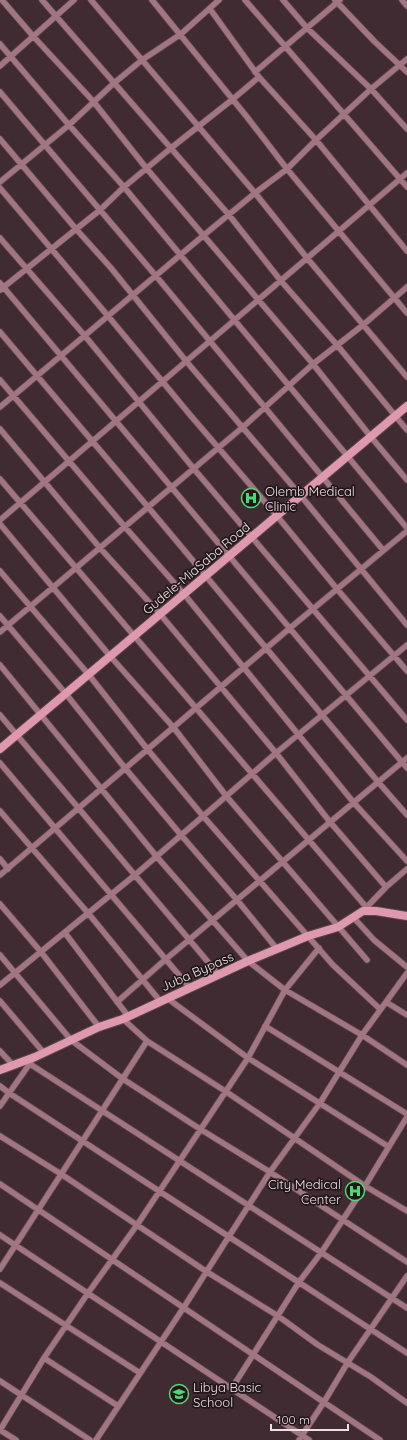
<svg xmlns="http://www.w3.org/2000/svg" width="407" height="1440" font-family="Quicksand,sans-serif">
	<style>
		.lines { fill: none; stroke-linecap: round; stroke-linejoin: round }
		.minor-casing { stroke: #5d484e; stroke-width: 7 }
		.secondary-casing { stroke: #5d484e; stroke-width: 10 }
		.minor { stroke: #a17582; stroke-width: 5.5 }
		.secondary { stroke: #df99af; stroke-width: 8 }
		.labels { text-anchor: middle; stroke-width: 3.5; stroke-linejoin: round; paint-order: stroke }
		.poi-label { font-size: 13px; fill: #eedfe3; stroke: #21171a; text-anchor: start }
		.street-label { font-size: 13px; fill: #eedfe3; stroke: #21171a }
	</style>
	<rect width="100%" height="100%" fill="#412b32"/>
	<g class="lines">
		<defs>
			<path id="minor" d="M 2,0 L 33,36 L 93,101 L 147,169 L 313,364 L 371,437 L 407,480
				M 42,0 L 229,215 L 281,281 L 337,345 L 407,430
				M 91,0 L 255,193 L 307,258 L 407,377
				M 152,0 L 247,117 L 287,169 L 407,313
				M 245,0 L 407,187
				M 283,0 L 307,28 L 371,89 L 407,129
				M 335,0 L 375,42 L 407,72
				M 402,0 L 407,6
				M 210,9 L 259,77 L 316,140 L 407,251
				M 0,44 L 69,125 L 124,187 L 407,528
				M 0,66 L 74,0
				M 255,72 L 340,0
				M 0,92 L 156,276 L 383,550
				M 0,139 L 76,229 L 111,268 L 186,361 L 301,496 L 407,625
				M 0,182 L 69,125 L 114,83 L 142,60 L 181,34 L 219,0
				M 0,188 L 108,316 L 191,416 L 277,516 L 337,589 L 407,671
				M 0,238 L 85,336 L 194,469 L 407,720
				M 0,283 L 407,768
				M 0,290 L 100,210 L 124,187 L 171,148 L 233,99 L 259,77
				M 0,332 L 148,507 L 379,783 L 407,815
				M 0,380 L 125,527 L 184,594 L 354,803 L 407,861
				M 0,407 L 204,235 L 255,193 L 287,169 L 316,140 L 371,89 L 407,59
				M 0,429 L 100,548 L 160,614 L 276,753 L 330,822 L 386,887
				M 0,479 L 367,908
				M 0,520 L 407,173
				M 0,524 L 110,656 L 174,728 L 227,797 L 367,960
				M 0,571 L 89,675 L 148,750 L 203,816 L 333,965 L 380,1009
				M 0,616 L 66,694 L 125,768 L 181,835 L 237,900 L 277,949
				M 0,632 L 243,427 L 313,364 L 363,325 L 407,287
				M 0,665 L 157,857 L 248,961 L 285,990 L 362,1035 L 407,1065
				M 0,715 L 219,975
				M 0,763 L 190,988
				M 0,811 L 88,913 L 160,1001
				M 0,859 L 8,869
				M 0,875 L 290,628 L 407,531
				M 0,904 L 41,952 L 99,1027
				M 364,910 L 386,887 L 407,869
				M 354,918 L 374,940 L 407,967
				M 65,933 L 128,1016
				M 0,955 L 71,1040 L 123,1079 L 200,1129 L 270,1172 L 407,1262
				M 0,985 L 135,875 L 276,753 L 407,645
				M 167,998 L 248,1058 L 389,1147
				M 0,1001 L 44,1053
				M 117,1002 L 166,959 L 407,758
				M 386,1002 L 407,1015
				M 123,1019 L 147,1041 L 225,1091 L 365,1186 L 407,1211
				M 265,1026 L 407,1114
				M 0,1051 L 13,1065
				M 30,1064 L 407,1308
				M 0,1086 L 9,1093 L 407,1353
				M 0,1106 L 31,1062
				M 0,1136 L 61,1174 L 207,1272 L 278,1316 L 318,1345 L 371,1377 L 407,1403
				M 0,1184 L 380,1440
				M 0,1235 L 309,1440
				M 0,1269 L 147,1041
				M 0,1283 L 140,1373
				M 44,1358 L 118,1406
				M 0,1381 L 90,1440
				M 232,1388 L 299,1282 L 321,1253 L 365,1186 L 407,1117
				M 0,1430 L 44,1358 L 88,1293 L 137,1225 L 248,1058 L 285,990 L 319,948
				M 0,1430 L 16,1440
				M 96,1440 L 184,1307 L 270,1172 L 320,1103 L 362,1035 L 407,973
				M 299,1440 L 324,1402 L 348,1362 L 407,1276"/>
			<path id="secondary" d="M 0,749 L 407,406
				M 0,1070 L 35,1057 L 99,1027 L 123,1019 L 248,961 L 308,936 L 338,927 L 363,911 L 376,911 L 407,916"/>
		</defs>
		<!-- minor casing -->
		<use href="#minor" class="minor-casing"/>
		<!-- secondary casing -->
		<use href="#secondary" class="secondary-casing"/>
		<!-- minor -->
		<use href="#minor" class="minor"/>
		<!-- secondary -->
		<use href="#secondary" class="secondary"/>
	</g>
	<!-- icons -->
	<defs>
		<symbol id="hospital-ring" viewBox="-11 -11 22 22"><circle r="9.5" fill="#21171a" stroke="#52d673" stroke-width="1.5"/><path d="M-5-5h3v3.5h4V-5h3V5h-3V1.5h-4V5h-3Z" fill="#52d673"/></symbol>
		<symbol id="school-ring" viewBox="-11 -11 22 22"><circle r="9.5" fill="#21171a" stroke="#52d673" stroke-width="1.5"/><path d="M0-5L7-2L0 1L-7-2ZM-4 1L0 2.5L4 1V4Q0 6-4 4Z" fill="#52d673"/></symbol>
	</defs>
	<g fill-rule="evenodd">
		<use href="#hospital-ring" x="240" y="487" width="22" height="22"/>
		<use href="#hospital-ring" x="344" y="1180" width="22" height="22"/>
		<use href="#school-ring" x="168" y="1383" width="22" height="22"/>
	</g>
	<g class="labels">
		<!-- poi labels -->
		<g class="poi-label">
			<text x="265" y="496">Olemb Medical<tspan x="265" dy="15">Clinic</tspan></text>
			<text x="341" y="1189" text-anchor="end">City Medical<tspan x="341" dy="15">Center</tspan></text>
			<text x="193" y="1392">Libya Basic<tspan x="193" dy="15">School</tspan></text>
		</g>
		<!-- street labels -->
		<g class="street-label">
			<text transform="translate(196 568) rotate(-40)" y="5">Gudele-MiaSaba Road</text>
			<text transform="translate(197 971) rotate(-24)" y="5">Juba Bypass</text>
		</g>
	</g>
	<!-- scale -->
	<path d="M271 1424v6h77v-6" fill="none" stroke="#eedfe3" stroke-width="2"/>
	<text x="277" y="1424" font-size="12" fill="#eedfe3" stroke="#21171a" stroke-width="3" paint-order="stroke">100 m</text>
</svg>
